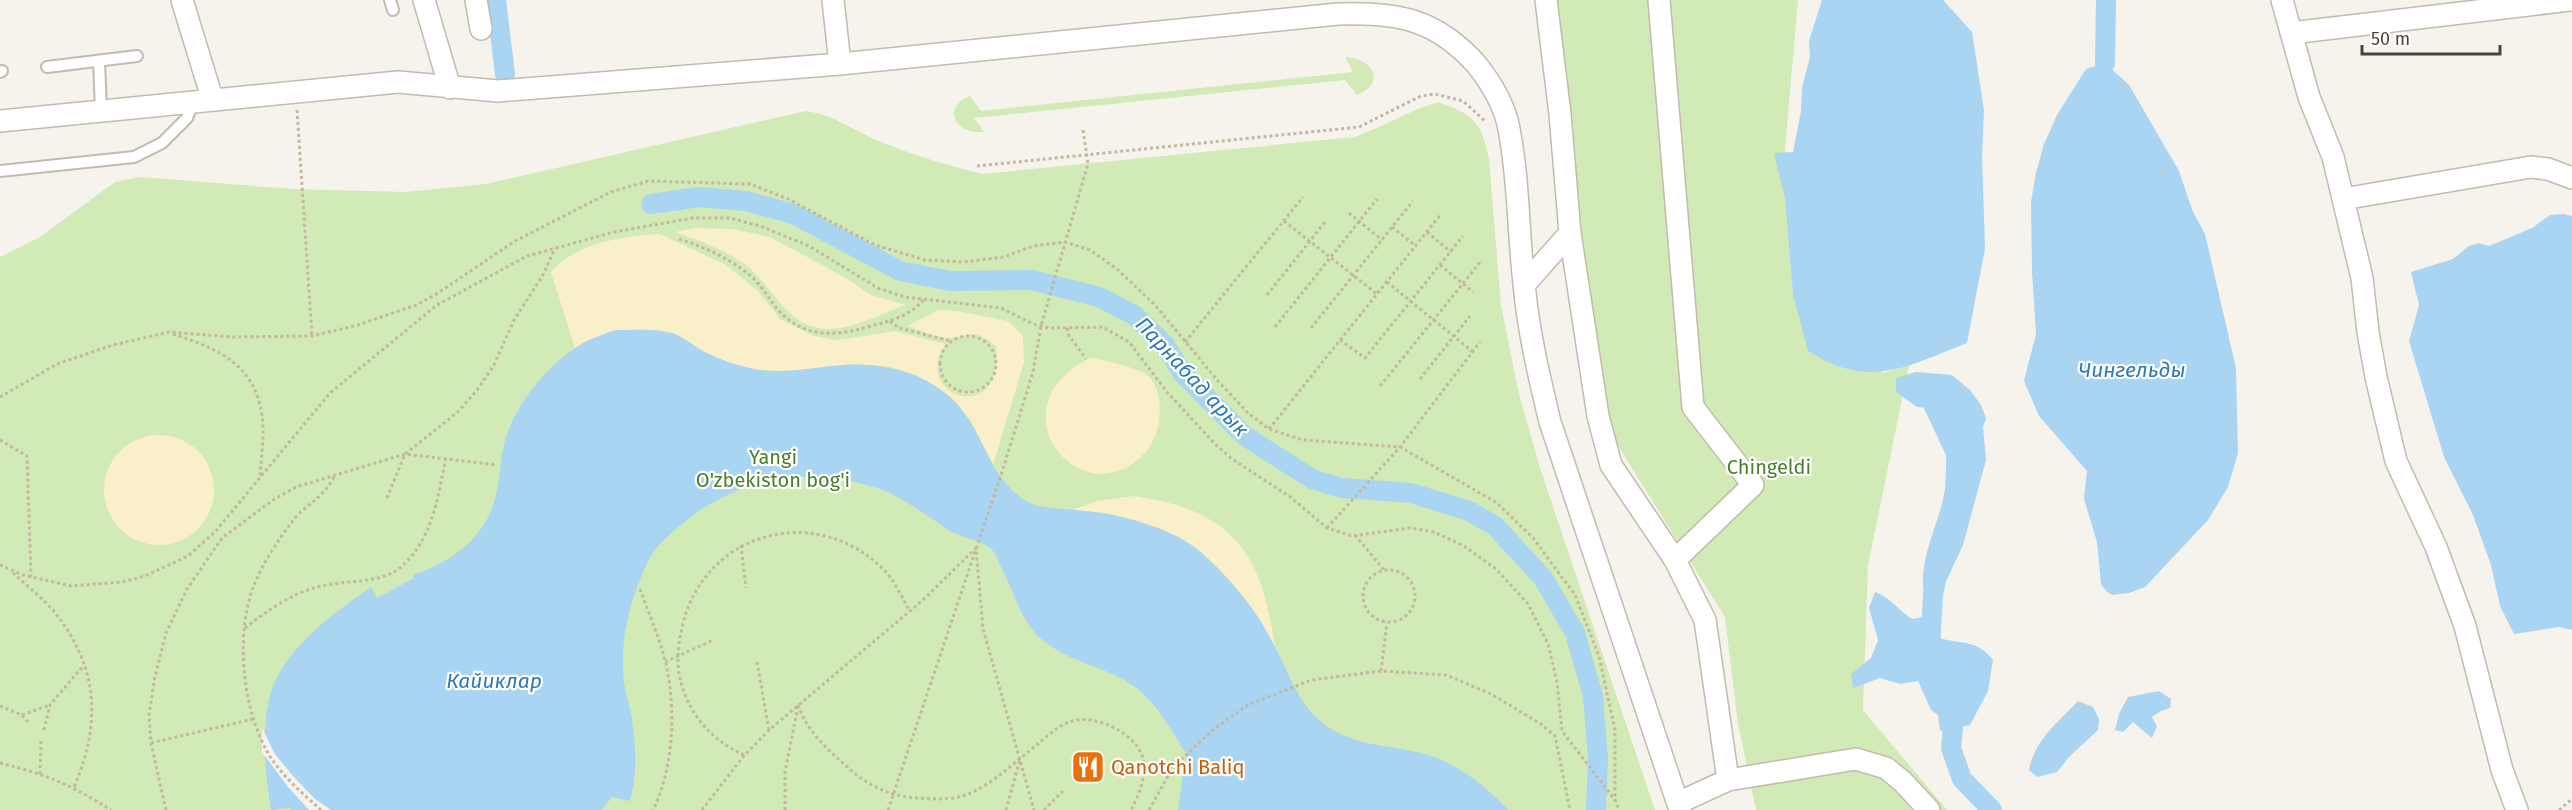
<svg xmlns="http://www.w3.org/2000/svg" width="2572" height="810" font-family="'Fira Sans',sans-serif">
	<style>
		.green { fill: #d2eab5 }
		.sand { fill: #f9efc9 }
		.water { fill: #a9d4f2 }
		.pier { fill: #f6f3ec }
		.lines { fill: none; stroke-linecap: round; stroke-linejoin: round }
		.canal { stroke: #a9d4f2; stroke-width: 20 }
		.service-casing { stroke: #c2bbae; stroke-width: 14 }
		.minor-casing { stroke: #c2bbae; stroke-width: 24 }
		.path { stroke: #c4b79f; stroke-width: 3; stroke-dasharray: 3 3; stroke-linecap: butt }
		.service { stroke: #fff; stroke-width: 10 }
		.minor { stroke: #fff; stroke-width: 21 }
		.labels { text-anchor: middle; stroke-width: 4.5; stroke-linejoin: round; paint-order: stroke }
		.park-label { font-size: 20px; fill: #4a7f2a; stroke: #fff }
		.food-label { font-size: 20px; fill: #c56008; stroke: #fff; text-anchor: start }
		.water-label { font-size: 21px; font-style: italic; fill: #2e7ab2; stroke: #fff }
	</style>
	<rect width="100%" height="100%" fill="#f6f3ec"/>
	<!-- green -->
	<path class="green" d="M 1549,0 L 1798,0 L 1785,148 L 1793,294 L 1883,373 L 1909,365 L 1868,565 L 1863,710 L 1947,810 L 1756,810 L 1738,724 L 1725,617 L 1615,441 L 1589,345 Z
		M 1345,57 C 1373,58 1387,83 1357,95 L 1345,80 L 974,118 L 984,132 C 955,135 941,107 970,96 L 981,111 L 1353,72 Z
		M 1438,102 C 1473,114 1482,122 1489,159 L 1501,306 L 1519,394 L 1540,468 L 1655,810 L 0,810 L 0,257 L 40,237 L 115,182 L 140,177 L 294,189 L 405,192 L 486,184 L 806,111 C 835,115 852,130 879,141 C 912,155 947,165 982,174 L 1354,137 C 1383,127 1408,111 1438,102 Z"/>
	<!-- sand -->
	<path class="sand" d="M 695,228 L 733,229 L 770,237 L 846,278 L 871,295 L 906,305 C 884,313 850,330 827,329 C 788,328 772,286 746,265 C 724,249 700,241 675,232 Z
		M 660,234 L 726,265 L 758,291 L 780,319 L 814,336 L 837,340 L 895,331 L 946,344 C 909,395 1004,430 996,346 C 972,327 973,337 948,338 C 936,338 919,329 907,326 L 939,310 L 957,311 L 1008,321 L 1023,336 L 1024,362 L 993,465 L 970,419 L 916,375 L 889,367 L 851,364 L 795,371 L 757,370 L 730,363 L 702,351 L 587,341 L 575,348 L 551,272 C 576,243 622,236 660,234 Z
		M 1090,358 C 1102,359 1138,368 1147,375 C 1161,386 1162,415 1157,431 C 1152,446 1143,458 1129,466 C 1068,502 998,404 1090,358 Z
		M104 490a55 55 0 1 1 110 0a55 55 0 1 1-110 0Z
		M 1134,496 C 1232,510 1262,552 1275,647 L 1248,604 L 1195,547 L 1158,528 L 1134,520 L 1107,513 L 1073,510 L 1096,501 Z"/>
	<!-- water -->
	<path class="water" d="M 1822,0 L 1943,0 L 1972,32 L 1984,110 L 1982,156 L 1985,248 L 1967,343 C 1905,367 1870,390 1808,351 L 1793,294 L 1785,198 L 1774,153 L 1793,152 L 1801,111 L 1802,88 L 1810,57 L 1809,41 Z
		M 2105,63 L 2129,85 L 2179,171 L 2193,212 L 2205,234 L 2236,368 L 2238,453 L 2228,487 L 2208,520 L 2145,587 L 2129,593 L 2112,595 L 2106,591 L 2101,584 L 2097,542 L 2084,499 L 2087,471 L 2039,416 L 2024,381 L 2036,334 L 2032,272 L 2031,202 L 2036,173 L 2044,144 L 2057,115 L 2086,69 Z
		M 2564,214 L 2572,216 L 2572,630 L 2559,627 L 2514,634 L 2500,606 L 2491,565 L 2473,515 L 2444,457 L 2409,341 L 2419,305 L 2411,272 L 2453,259 L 2469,246 L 2479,243 L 2489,246 L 2532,228 L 2550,215 Z
		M 615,330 C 634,330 657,328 675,334 C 685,338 694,346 703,351 C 719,360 736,365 754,369 C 779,374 806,369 831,366 C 872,361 916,368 949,396 C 984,426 987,481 1030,503 C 1042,509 1070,509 1084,511 C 1118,514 1170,527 1197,549 C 1227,574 1258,611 1275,647 C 1289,673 1299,706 1324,724 C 1351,744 1381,745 1412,751 C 1451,758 1482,782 1508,810 L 1178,810 L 1186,753 C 1172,732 1158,705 1138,689 C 1108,666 1070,664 1040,638 C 1020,620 1013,588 1000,565 C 998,560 995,552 991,549 C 981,540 964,538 952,532 C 931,519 903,497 880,489 C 811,465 740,476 683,523 C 672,532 659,543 651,556 C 631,594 619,639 624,682 C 625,691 628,700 630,709 C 636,738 638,772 630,801 L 612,797 L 602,810 L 291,810 L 289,808 L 271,810 C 265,770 257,707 281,670 C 303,635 338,610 371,587 L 377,598 L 414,578 L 413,575 C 447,564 480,542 493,506 C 501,483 499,458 507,434 C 520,398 551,361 585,342 C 595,337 605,334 615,330 Z
		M 1916,372 L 1952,375 L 1970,390 L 1981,405 L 1986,418 L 1983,427 L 1986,460 L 1963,545 L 1935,605 L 1926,601 C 1914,564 1940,525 1945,489 C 1947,463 1946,436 1947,410 L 1917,407 L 1896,392 L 1896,378 Z
		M 1875,592 C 1890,597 1898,610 1912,619 L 1928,616 L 1939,638 C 1963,645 1977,639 1993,660 L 1988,691 L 1970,725 L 1940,731 L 1938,715 L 1931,710 L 1918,681 L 1900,684 L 1880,678 L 1853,688 L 1851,674 L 1871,658 L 1878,640 L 1869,608 Z
		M 2159,691 L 2171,699 L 2170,708 L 2161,711 L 2152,717 L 2157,726 L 2152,738 L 2133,722 L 2123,732 L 2115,730 L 2119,714 L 2128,697 Z
		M 2078,701 L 2093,707 L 2099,719 L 2098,730 L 2069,757 L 2057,772 L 2037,777 L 2029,770 C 2034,741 2058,722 2078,701 Z"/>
	<!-- pier -->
	<path class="pier" d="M 262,728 L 275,754 L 293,776 L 315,799 L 331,810 L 309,810 L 288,787 L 262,752 Z"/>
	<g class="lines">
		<!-- canal -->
		<path class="canal" d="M 496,0 L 505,74
			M 2105,63 L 2106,0
			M 651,204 L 699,197 L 746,201 L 793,214 L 900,271 L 950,281 L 1032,280 L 1099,297 L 1134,315 L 1165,345 L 1183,374 L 1245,436 L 1312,479 L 1342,488 L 1411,493 L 1469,511 L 1495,526 L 1543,578 L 1575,633 L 1593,696 L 1598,758 L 1596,810
			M 1924,385 L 1957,455
			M 1930,649 L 1933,595 L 1936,580
			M 1955,704 L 1951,748 L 1962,779 L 1992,810"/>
		<defs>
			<path id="service" d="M 390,0 L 393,10
				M 99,61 L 101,110
				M 47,67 L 137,56
				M 0,72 L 2,71
				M 0,171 L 134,157 L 162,143 L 187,118 L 193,102"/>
			<path id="minor" d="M 182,0 L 212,98
				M 424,0 L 450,88
				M 476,0 L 481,29
				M 833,0 L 840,64
				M 1546,0 L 1560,114 L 1570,233 L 1598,416 L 1611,465 L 1675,560 L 1705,620 L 1728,780
				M 1659,0 L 1693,407 L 1753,485 L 1675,560
				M 2282,0 L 2309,97 L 2333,157 L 2362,278 L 2368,332 L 2376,377 L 2396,461 L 2436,547 L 2465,626 L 2502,770 L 2517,810
				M 2291,33 L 2570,0
				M 0,121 L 398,82 L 498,91 L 840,64 L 1338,14 C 1398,12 1436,19 1477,65 C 1491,83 1505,106 1509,129 C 1519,180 1518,232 1524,283 C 1528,330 1539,376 1550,422 L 1680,810
				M 2343,199 L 2531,167 L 2548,169 L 2572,178
				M 1524,285 L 1570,233
				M 1678,803 L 1728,780 L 1856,759 L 1886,768 L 1902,781 L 1929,810"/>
		</defs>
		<!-- service casing -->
		<use href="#service" class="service-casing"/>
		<!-- minor casing -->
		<use href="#minor" class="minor-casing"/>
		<!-- path -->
		<path class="path" d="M 297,110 L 312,336
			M 977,166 L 1359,127 L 1421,96 L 1435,94 L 1463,101 L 1485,121
			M 1349,213 L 1382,240
			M 1284,221 L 1377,294
			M 1392,227 L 1416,246
			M 1427,232 L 1451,252
			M 679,239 C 707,248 729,258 752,277 C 765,289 772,305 784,316 C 813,341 843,334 875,325 C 893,320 911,315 923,300
			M 1440,265 L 1473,292
			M 1387,282 L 1473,352
			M 1267,295 L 1325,222
			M 890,321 L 899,328 L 951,341
			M 1275,327 L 1377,199
			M 1067,328 L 1068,334 L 1086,359
			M 1311,328 L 1413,201
			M 173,334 C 218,349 255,364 262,416 C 265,435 261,458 260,477
			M940 364a28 28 0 1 1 56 0a28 28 0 1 1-56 0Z
			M 1340,340 L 1365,358 L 1463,236
			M 1185,342 L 1303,197
			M 1420,379 L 1470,316
			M 1380,386 L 1482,260
			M 0,397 L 57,364 L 113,345 L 169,332 L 233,337 L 312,336 L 358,325 L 416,305 L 435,295 L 515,241 L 611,192 L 648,181 L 750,184 L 788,199 L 875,245 L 925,260 L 964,262 L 1004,257 L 1033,246 L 1065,242 L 1090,250 L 1117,269 L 1155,305 L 1218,381 L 1248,413 L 1269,429 L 1303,440 L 1400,447 L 1497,503 L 1534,539 L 1575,595 L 1599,656 L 1615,730 L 1615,800
			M 1269,429 L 1441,214
			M 0,440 L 27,456 L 31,577
			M 387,498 L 405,454 L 459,411 L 477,390 L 494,365 L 514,320 L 543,275 L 555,248
			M 1327,528 L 1400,447 L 1480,342
			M 1355,535 L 1384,570
			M 741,545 L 746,588
			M 0,565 L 23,575 L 71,586 L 122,582 L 145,576 L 188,556 L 215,532 L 330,393 L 437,305 L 527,256 L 614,232 L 693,218 L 730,218 L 760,226 L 809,246 L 878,288 L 905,297 L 1001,308 L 1033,324 L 1049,328 L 1103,327 L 1129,342 L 1167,392 L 1215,444 L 1232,459 L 1289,496 L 1327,528 L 1352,536 L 1410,528 L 1434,532 L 1464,546 L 1496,569 L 1528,604 L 1548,644 L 1557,682 L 1562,731 L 1615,800 L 1619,810
			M1363 596a26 26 0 1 1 52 0a26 26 0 1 1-52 0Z
			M 13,573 C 27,586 44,599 56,614 C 99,669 101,724 74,787
			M 640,589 C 649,614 660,639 666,664 C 676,710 674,767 653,810
			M 245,628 C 268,610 292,593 321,586 C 345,580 382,584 401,567 C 433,539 438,496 446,457
			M 665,662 L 713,640
			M 757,662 L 769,730
			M 1381,671 L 1387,623
			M 798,705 C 807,732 831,753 852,771 C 870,787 894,797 918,798 C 932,799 950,800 963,796 C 989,788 1017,760 1038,744 C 1048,735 1059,725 1072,721 C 1095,714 1136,733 1143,758 C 1147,775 1139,795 1131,810
			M 0,706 L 22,715 L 28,722
			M 22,715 L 50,705
			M 44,730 L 50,705 L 83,666
			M 151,743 L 253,719
			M 744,755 C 717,743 697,723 685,695 C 675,670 677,649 683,623 C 707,530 818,502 885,571 C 895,582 902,597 909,610
			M 0,763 C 45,774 72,785 111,810
			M 40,774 L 41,740
			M 166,810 L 151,743 L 149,716 L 154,681 L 166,633 L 187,589 L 222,538 L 273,500 L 296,487 L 405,454 L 497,465
			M 321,810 C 303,794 280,774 268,753 C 242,708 235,634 254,585 C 262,564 278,541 291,523 C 305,504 322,500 334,477
			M 702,810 L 742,758 L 769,730 L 923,600 L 976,548 L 983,629 L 1034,810
			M 785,810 L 785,772 L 798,706
			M 888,810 L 1002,472 L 1033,372 L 1041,326 L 1088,164 L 1083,130
			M 1006,810 L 1020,759
			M 1044,810 L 1063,791
			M 1149,810 L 1173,767 L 1215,728 L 1248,705 L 1311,680 L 1381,671 L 1446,675 L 1491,694 L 1541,724 L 1555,736 L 1570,810
			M 2559,810 L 2572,799"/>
		<!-- service -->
		<use href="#service" class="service"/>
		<!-- minor -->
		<use href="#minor" class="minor"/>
	</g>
	<!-- icons -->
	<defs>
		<symbol id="restaurant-square" viewBox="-11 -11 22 22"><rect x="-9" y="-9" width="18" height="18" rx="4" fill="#e8710a" stroke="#fff"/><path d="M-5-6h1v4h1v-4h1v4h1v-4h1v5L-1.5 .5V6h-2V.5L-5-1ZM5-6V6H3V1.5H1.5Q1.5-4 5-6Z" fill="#fff"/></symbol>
	</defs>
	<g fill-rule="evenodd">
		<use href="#restaurant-square" x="1069" y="748" width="38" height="38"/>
	</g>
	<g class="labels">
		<!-- park labels -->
		<g class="park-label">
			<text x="773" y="464">Yangi<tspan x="773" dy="23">O'zbekiston bog'i</tspan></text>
			<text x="1769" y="474">Chingeldi</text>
		</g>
		<!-- food labels -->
		<g class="food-label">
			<text x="1111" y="774">Qanotchi Baliq</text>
		</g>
		<!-- water labels -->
		<g class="water-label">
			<text x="2132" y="377">Чингельды</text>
			<text transform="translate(1192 377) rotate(47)" y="7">Парнабад арык</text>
			<text x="494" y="688">Кайиклар</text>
		</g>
	</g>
	<!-- scale -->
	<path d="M2362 45v9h138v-9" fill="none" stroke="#4b4439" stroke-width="3"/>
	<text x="2371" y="45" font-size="18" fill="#4b4439" stroke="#ffffff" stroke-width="4.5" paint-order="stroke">50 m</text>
</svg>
